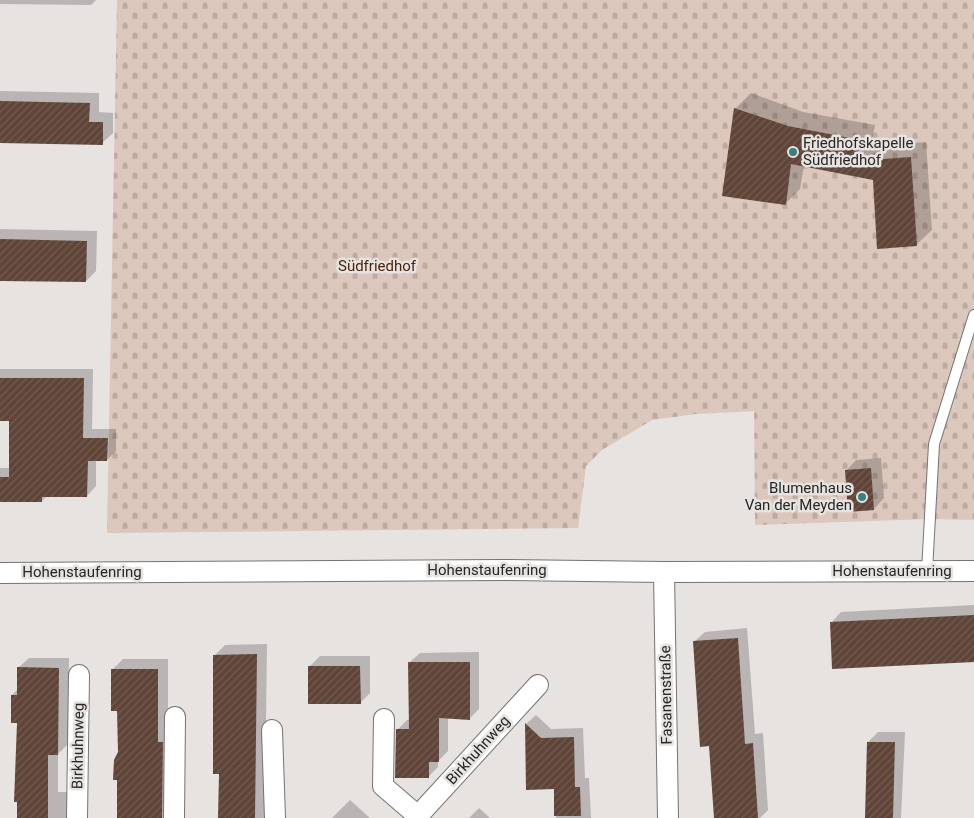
<svg xmlns="http://www.w3.org/2000/svg" width="974" height="818" font-family="Roboto,sans-serif">
	<style>
		.cemetery { fill: url(#cemetery-stones) }
		.shadow { fill: #0003 }
		.building { fill: url(#building-hatch) }
		.lines { fill: none; stroke-linecap: round; stroke-linejoin: round }
		.lane-casing { stroke: #767372; stroke-width: 12 }
		.street-casing { stroke: #767372; stroke-width: 22 }
		.lane { stroke: #fff; stroke-width: 10 }
		.street { stroke: #fff; stroke-width: 20 }
		.poi-dot { fill: #378082; stroke: #e6e3e1; stroke-width: 2 }
		.labels { text-anchor: middle; stroke-width: 5; stroke-linejoin: round; paint-order: stroke }
		.poi-label { font-size: 15px; fill: #282726; stroke: #e6e3e1; text-anchor: start }
		.park-label { font-size: 15px; fill: #4d230a; stroke: #e6e3e1 }
		.street-label { font-size: 15px; fill: #282726; stroke: #e6e3e1 }
	</style>
	<defs>
		<pattern id="cemetery-stones" width="16" height="16" patternUnits="userSpaceOnUse" patternTransform="scale(1.25)"><rect width="16" height="16" fill="#dcc7bc"/><path d="M2 7V4a2 2 0 0 1 4 0v3zM10 15v-3a2 2 0 0 1 4 0v3z" fill="#bdaba1"/></pattern>
		<pattern id="building-hatch" width="6" height="6" patternUnits="userSpaceOnUse" patternTransform="scale(1.25)"><rect width="6" height="6" fill="#5f4437"/><path d="M-1 1l2-2M0 6l6-6M5 7l2-2" fill="none" stroke="#725c52"/></pattern>
	</defs>
	<rect width="100%" height="100%" fill="#e6e3e1"/>
	<!-- cemetery -->
	<path class="cemetery" d="M 117,0 L 974,0 L 974,520 L 929,519 L 755,525 L 754,411 L 696,414 L 652,420 L 602,450 L 586,466 L 578,528 L 107,533 Z"/>
	<!-- shadow -->
	<path class="shadow" d="M 0,0 L 96,0 L 91,5 L 0,4 Z
		M 0,91 L 99,93 L 99,112 L 113,113 L 113,133 L 102,143 L 0,142 Z
		M 751,93 L 803,112 L 875,125 L 871,146 L 926,142 L 932,230 L 916,245 L 874,179 L 804,165 L 800,189 L 785,204 L 735,109 Z
		M 0,229 L 97,231 L 96,271 L 86,281 L 0,280 Z
		M 0,369 L 93,369 L 92,429 L 116,429 L 116,451 L 107,460 L 96,460 L 96,486 L 87,496 L 47,496 L 42,501 L 0,501 L 0,468 L 10,468 L 10,419 L 0,419 Z
		M 881,458 L 884,498 L 874,509 L 846,471 L 856,460 Z
		M 974,605 L 974,661 L 831,623 L 841,612 Z
		M 747,628 L 755,734 L 763,733 L 768,810 L 760,818 L 716,818 L 710,745 L 694,642 L 705,632 Z
		M 267,644 L 265,797 L 271,818 L 220,818 L 220,773 L 215,655 L 225,645 Z
		M 479,652 L 479,709 L 469,719 L 448,718 L 448,751 L 438,761 L 438,767 L 428,777 L 397,730 L 407,720 L 410,720 L 410,662 L 420,653 Z
		M 320,656 L 370,656 L 370,693 L 360,703 L 309,667 Z
		M 29,658 L 69,658 L 68,744 L 58,754 L 58,792 L 69,792 L 69,818 L 19,818 L 18,722 L 12,695 L 18,689 L 18,668 Z
		M 123,659 L 168,659 L 168,732 L 176,818 L 118,818 L 118,710 L 112,670 Z
		M 536,715 L 551,729 L 583,728 L 585,778 L 589,778 L 591,818 L 556,818 L 555,788 L 527,789 L 526,724 Z
		M 878,732 L 905,732 L 901,818 L 866,818 L 868,742 Z
		M 350,800 L 370,818 L 332,818 Z
		M 479,808 L 490,818 L 469,818 Z"/>
	<!-- building -->
	<path class="building" d="M 0,101 L 90,103 L 89,122 L 103,122 L 103,145 L 0,143 Z
		M 734,108 L 788,126 L 860,140 L 856,161 L 911,157 L 917,246 L 877,249 L 873,180 L 791,164 L 786,205 L 722,196 Z
		M 0,239 L 87,241 L 86,282 L 0,281 Z
		M 0,378 L 84,378 L 83,438 L 108,438 L 107,461 L 88,461 L 87,497 L 42,497 L 42,502 L 0,502 L 0,477 L 9,477 L 9,421 L 0,421 Z
		M 871,468 L 874,510 L 848,512 L 845,470 Z
		M 974,615 L 974,662 L 832,669 L 830,622 Z
		M 738,638 L 745,744 L 753,743 L 758,818 L 714,818 L 709,746 L 700,747 L 693,641 Z
		M 257,654 L 255,818 L 218,818 L 219,774 L 213,774 L 213,655 Z
		M 408,662 L 470,662 L 470,720 L 439,718 L 439,762 L 429,762 L 429,778 L 395,778 L 396,729 L 409,729 Z
		M 308,666 L 360,666 L 361,704 L 308,704 Z
		M 17,667 L 59,668 L 58,755 L 48,755 L 48,818 L 17,818 L 17,802 L 14,802 L 17,723 L 11,723 L 11,695 L 17,695 Z
		M 111,669 L 158,669 L 158,742 L 163,742 L 162,818 L 117,818 L 117,780 L 113,780 L 114,760 L 118,752 L 117,711 L 111,711 Z
		M 525,723 L 541,738 L 574,737 L 575,787 L 580,787 L 581,816 L 554,816 L 554,789 L 526,790 Z
		M 867,742 L 895,742 L 893,818 L 865,818 Z"/>
	<g class="lines">
		<defs>
			<path id="lane" d="M 927,571 L 934,444 L 974,315"/>
			<path id="street" d="M 664,572 L 668,818
				M 0,573 L 503,570 L 664,572 L 974,571
				M 384,719 L 383,786 L 418,816
				M 272,730 L 275,818
				M 77,818 L 79,675
				M 174,818 L 175,717
				M 416,818 L 538,685"/>
		</defs>
		<!-- lane casing -->
		<use href="#lane" class="lane-casing"/>
		<!-- street casing -->
		<use href="#street" class="street-casing"/>
		<!-- lane -->
		<use href="#lane" class="lane"/>
		<!-- street -->
		<use href="#street" class="street"/>
	</g>
	<!-- markers -->
	<g class="poi-dot">
		<circle cx="793" cy="152" r="5"/>
		<circle cx="862" cy="497" r="5"/>
	</g>
	<g class="labels">
		<!-- poi labels -->
		<g class="poi-label">
			<text x="803" y="148">Friedhofskapelle<tspan x="803" dy="17">Südfriedhof</tspan></text>
			<text x="852" y="493" text-anchor="end">Blumenhaus<tspan x="852" dy="17">Van der Meyden</tspan></text>
		</g>
		<!-- park labels -->
		<g class="park-label">
			<text x="377" y="271">Südfriedhof</text>
		</g>
		<!-- street labels -->
		<g class="street-label">
			<text x="487" y="575">Hohenstaufenring</text>
			<text x="892" y="576">Hohenstaufenring</text>
			<text x="82" y="577">Hohenstaufenring</text>
			<text transform="translate(666 695) rotate(-91)" y="5">Fasanenstraße</text>
			<text transform="translate(78 746) rotate(-89)" y="5">Birkhuhnweg</text>
			<text transform="translate(478 750) rotate(-48)" y="5">Birkhuhnweg</text>
		</g>
	</g>
</svg>
